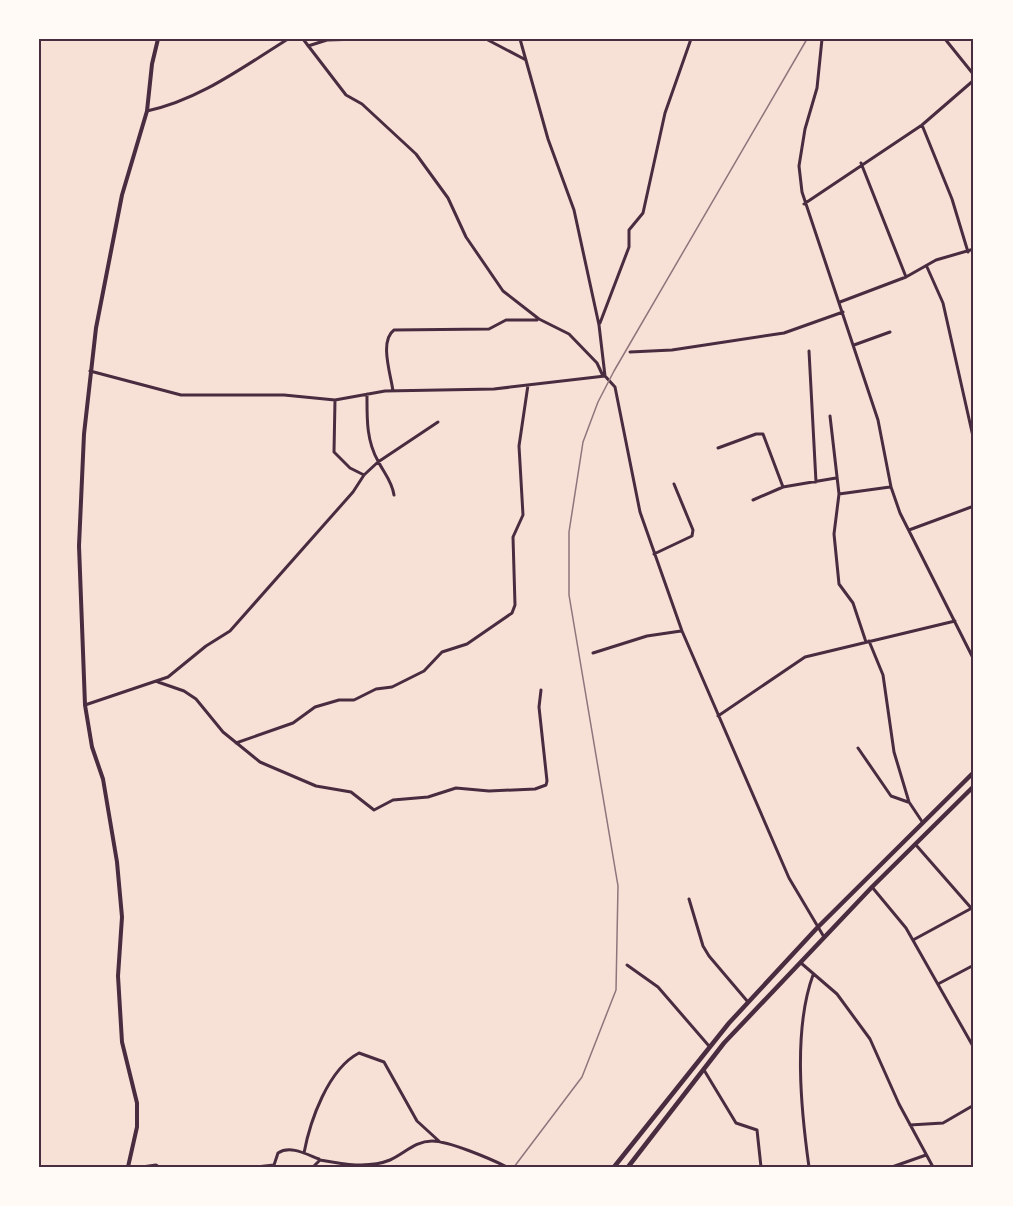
<svg xmlns="http://www.w3.org/2000/svg" width="1013" height="1206" font-family="'Noto Sans',sans-serif">
	<style>
		.lines { fill: none; stroke-linecap: round; stroke-linejoin: round }
		.minor { stroke: #4a2c40; stroke-width: 3 }
		.tertiary { stroke: #4a2c40; stroke-width: 4 }
		.secondary { stroke: #4a2c40; stroke-width: 4.5 }
		.rail { stroke: #8f747c; stroke-width: 1.5 }
		.neatline { fill: none; stroke: #4a2c40; stroke-width: 2 }
	</style>
	<rect width="100%" height="100%" fill="#f7e1d7"/>
	<g class="lines">
		<!-- minor -->
		<path class="minor" d="M 303,39 L 346,95 L 362,104 L 416,154 L 448,198 L 466,237 L 503,291 L 539,319 L 569,334 L 597,363 L 603,376
			M 486,39 L 526,60
			M 520,39 L 548,139 L 574,210 L 599,325 L 605,376 L 615,387 L 640,512 L 682,631 L 789,878 L 824,937
			M 822,39 L 817,88 L 805,129 L 799,166 L 802,192 L 878,420 L 891,487 L 900,513 L 974,660
			M 945,39 L 974,75
			M 308,46 L 327,40 L 361,39
			M 147,111 C 199,100 243,67 288,39
			M 922,125 L 952,199 L 968,252
			M 861,163 L 906,277
			M 804,204 L 922,125 L 974,80
			M 927,267 L 943,303 L 974,441
			M 840,302 L 906,277 L 936,260 L 974,249
			M 600,323 L 629,247 L 629,230 L 643,213 L 665,113 L 691,39
			M 854,345 L 890,332
			M 809,351 L 816,482
			M 630,352 L 672,350 L 784,333 L 843,312
			M 90,371 L 181,395 L 284,395 L 335,400 L 385,391 L 494,389 L 605,376
			M 393,391 C 391,375 379,341 394,330 L 489,329 L 506,320 L 537,320
			M 367,394 C 367,417 366,440 378,461 C 384,473 392,481 394,495
			M 335,400 L 334,452 L 350,468 L 364,475
			M 830,416 L 839,494 L 834,534 L 839,584 L 853,603 L 866,642
			M 718,448 L 756,434 L 763,434 L 783,487
			M 839,494 L 890,487
			M 753,500 L 783,487 L 836,478
			M 909,530 L 974,506
			M 654,554 L 692,536 L 693,530 L 674,484
			M 869,641 L 883,675 L 894,752 L 909,802 L 923,823
			M 593,653 L 647,636 L 681,631
			M 158,682 L 184,691 L 196,699 L 223,732 L 260,762 L 316,786 L 351,792 L 374,810 L 393,800 L 428,797 L 456,788 L 489,791 L 535,789 L 546,785 L 547,781 L 539,707 L 541,690
			M 85,705 L 168,677 L 206,646 L 230,631 L 353,492 L 364,475 L 378,462 L 438,422
			M 718,716 L 805,657 L 955,621
			M 236,743 L 293,723 L 315,707 L 339,700 L 354,700 L 376,689 L 392,687 L 424,671 L 442,652 L 467,644 L 512,613 L 515,605 L 513,537 L 523,515 L 519,446 L 528,385
			M 858,748 L 891,796 L 908,802
			M 916,845 L 972,909
			M 872,887 L 906,928 L 974,1048
			M 689,899 L 703,946 L 709,956 L 748,1002
			M 913,940 L 972,908
			M 801,963 L 837,994 L 870,1039 L 899,1104 L 933,1167
			M 627,965 L 658,987 L 709,1046
			M 938,984 L 974,965
			M 704,1070 L 736,1123 L 757,1130 L 761,1167
			M 910,1125 L 943,1123 L 974,1105
			M 304,1153 C 310,1121 328,1069 359,1053 L 384,1062 L 417,1121 L 440,1142
			M 142,1167 L 156,1165 L 159,1167
			M 256,1167 L 274,1165 L 278,1153 C 290,1145 306,1154 319,1159
			M 313,1167 L 320,1160 C 342,1164 368,1169 390,1160 C 404,1154 415,1141 432,1141 C 449,1141 491,1159 507,1167
			M 809,1167 C 801,1110 793,1030 813,975
			M 892,1167 L 926,1155"/>
		<!-- tertiary -->
		<path class="tertiary" d="M 128,1167 L 137,1127 L 137,1103 L 122,1042 L 118,976 L 122,917 L 117,862 L 103,779 L 92,747 L 85,705 L 79,546 L 84,434 L 96,328 L 122,195 L 147,111 L 152,64 L 158,39"/>
		<!-- secondary -->
		<path class="secondary" d="M 614,1167 L 729,1023 L 817,928 L 974,772
			M 628,1167 L 724,1043 L 872,887 L 974,786"/>
		<!-- rail -->
		<path class="rail" d="M 514,1167 L 582,1077 L 616,990 L 618,886 L 569,595 L 569,532 L 583,442 L 598,402 L 614,371 L 807,39"/>
	</g>
	<!-- border -->
	<rect width="1013" height="1206" fill="none" stroke="#fffaf5" stroke-width="81"/>
	<rect x="40" y="40" width="932" height="1126" class="neatline"/>
</svg>
